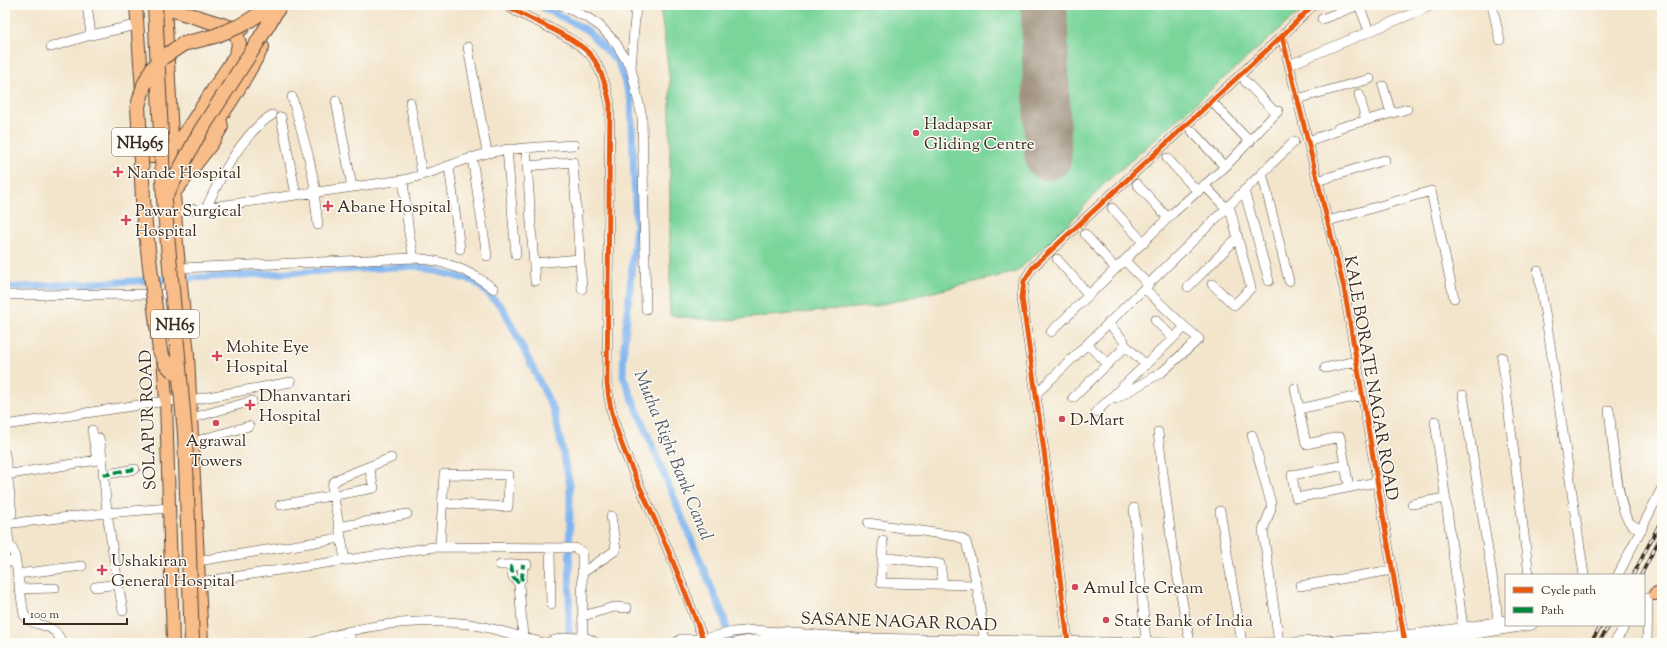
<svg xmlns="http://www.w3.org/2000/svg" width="1667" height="648" font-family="'Sorts Mill Goudy',serif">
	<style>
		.green { fill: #7ad59b; stroke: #5a805c }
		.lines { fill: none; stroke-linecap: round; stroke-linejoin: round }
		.canal { stroke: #81b5ef; stroke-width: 7 }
		.runway { stroke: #978875; stroke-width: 47 }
		.minor-casing { stroke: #574638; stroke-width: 10 }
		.major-casing { stroke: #574638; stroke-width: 14 }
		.highway-casing { stroke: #574638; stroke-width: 16 }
		.minor { stroke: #fff; stroke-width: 9 }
		.major { stroke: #f8bd89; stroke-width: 12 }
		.highway { stroke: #f8bd89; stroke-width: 14 }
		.rail-casing { stroke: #3b2a1e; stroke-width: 3.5 }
		.rail { stroke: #fdfcf7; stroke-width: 2; stroke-dasharray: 6; stroke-linecap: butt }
		.highway-bridge-casing { stroke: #574638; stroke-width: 16; stroke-linecap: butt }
		.highway-bridge { stroke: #f8bd89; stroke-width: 14 }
		.quiet { stroke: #00873e; stroke-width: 4; stroke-dasharray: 8 4; stroke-linecap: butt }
		.cycleway-casing { stroke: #fdfcf7; stroke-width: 8 }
		.cycleway { stroke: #e8590c; stroke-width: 5 }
		.poi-dot { fill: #d1495b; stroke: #fdfcf7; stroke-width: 1.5 }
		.labels { text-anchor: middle; stroke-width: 3; stroke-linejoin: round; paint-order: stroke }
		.shield { fill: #fdfcf7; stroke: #75695f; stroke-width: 1 }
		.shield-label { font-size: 16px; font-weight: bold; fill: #3b2a1e }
		.poi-label { font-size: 17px; fill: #3b2a1e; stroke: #fdfcf7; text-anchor: start }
		.street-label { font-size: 17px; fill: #3b2a1e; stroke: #fdfcf7 }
		.water-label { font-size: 18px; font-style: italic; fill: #545b67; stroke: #fdfcf7 }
	</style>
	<rect width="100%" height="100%" fill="#fdfcf7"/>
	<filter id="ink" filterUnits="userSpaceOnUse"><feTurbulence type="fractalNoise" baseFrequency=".025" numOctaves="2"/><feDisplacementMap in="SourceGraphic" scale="8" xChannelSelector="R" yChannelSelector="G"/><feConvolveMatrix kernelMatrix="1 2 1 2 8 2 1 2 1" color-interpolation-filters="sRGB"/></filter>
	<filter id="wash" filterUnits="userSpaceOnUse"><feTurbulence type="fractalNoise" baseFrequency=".012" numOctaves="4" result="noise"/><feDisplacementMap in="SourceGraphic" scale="16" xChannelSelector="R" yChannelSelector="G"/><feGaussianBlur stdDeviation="0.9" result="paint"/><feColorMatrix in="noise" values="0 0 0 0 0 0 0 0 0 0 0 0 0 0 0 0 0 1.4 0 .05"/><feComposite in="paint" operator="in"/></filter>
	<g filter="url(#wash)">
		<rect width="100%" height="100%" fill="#f3e5cc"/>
		<!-- green -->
		<path class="green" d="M 660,5 L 1307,5 L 1103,185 L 1063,230 L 1016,272 L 875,306 L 717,321 L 670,315 L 670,82 Z"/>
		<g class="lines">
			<!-- canal -->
			<path class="canal" d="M 538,5 L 587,30 L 618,62 L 631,100 L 636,226 L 624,347 L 623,376 L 723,615 L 731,643
				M 5,288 L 417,266 L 474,281 L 503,308 L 554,411 L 570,485 L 569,643"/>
			<!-- runway -->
			<path class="runway" d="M 1044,5 L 1048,157"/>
		</g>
	</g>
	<g filter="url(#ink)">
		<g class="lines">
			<defs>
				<path id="minor" d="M 87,5 L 91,35
					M 505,5 C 529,20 582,38 595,61 C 603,75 607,89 610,104 L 607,383 C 611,431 635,475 654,518 C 672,558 688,598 703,639
					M 561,5 L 588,18 L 600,26 L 615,42 L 631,68 L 642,117 L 646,309
					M 1492,5 L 1500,40
					M 1322,19 L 1359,5 L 1369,31
					M 1282,36 L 1344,288 L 1405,643
					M 51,47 L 91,35 L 137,25
					M 468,47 L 487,153
					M 1289,65 L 1433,5
					M 631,68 L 636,5
					M 1245,81 L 1276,113
					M 1383,86 L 1391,113
					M 1359,94 L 1366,120
					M 292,97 L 308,154 L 316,192
					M 1297,99 L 1370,79
					M 336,101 L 352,187
					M 410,102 L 422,175
					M 1217,107 L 1250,142
					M 281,117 L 296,195
					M 1192,131 L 1225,167
					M 1308,141 L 1337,131 L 1338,128 L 1407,109
					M 526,148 L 535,281
					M 507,149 L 516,255
					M 472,157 L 487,256
					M 1167,158 L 1198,192
					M 449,166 L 460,249
					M 527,166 L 573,162 L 582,289
					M 1262,173 L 1289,281
					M 403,180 L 409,234 L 414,258
					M 1317,181 L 1385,160
					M 1137,184 L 1168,218
					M 1204,185 L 1226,208
					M 1244,190 L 1269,281
					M 314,192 L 318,225
					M 206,208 C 221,176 242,134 272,115
					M 1112,208 L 1144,243
					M 175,212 L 403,180 C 432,174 459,160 488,153 C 516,147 545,147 574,145
					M 1328,221 L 1431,191 L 1454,298
					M 1085,234 L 1116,269
					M 1057,259 L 1089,295
					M 1125,261 L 1148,284
					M 534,263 L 580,259
					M 180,268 L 414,258 C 444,260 471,271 494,289
					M 1538,271 L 1549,337 L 1584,575
					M 1212,284 L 1234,305 L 1251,288 L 1229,205
					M 1188,287 L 1238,237
					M 5,295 L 178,294
					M 1155,320 L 1173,338
					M 1051,332 L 1173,213 L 1225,167 L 1278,111
					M 1087,344 L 1108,364
					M 1125,345 L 1146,365
					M 1502,357 L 1529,575
					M 1325,368 L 1357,361
					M 1295,388 L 1306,444 L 1340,437 L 1345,465
					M 1036,394 L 1294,142
					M 1463,395 L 1495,594 L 1498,622
					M 1073,398 L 1124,348 L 1124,341 L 1108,323
					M 1115,399 L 1162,372 L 1199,339 L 1185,327
					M 1299,409 L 1363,395
					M 1609,410 C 1612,431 1617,511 1630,523 C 1633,526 1638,528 1642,529
					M 1096,412 L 1185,327 L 1144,288
					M 192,418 L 252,401
					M 1435,421 L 1463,628
					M 5,425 L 166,401 L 191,400 L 291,382
					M 1158,432 L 1172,546 L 1190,643
					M 1252,435 L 1271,503 L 1271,509 L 1263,530 L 1279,643
					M 99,438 C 104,462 104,486 107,511 C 111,544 117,577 123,611
					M 193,442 L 249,426
					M 5,454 L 12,514
					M 5,475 L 97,460 L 92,430
					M 103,475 L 135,469
					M 1349,487 L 1345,465 L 1292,475 L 1296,498 L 1377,482
					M 1412,504 L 1445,498
					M 280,505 L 374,488 L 369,467
					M 5,506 L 9,544 L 13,550 L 15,557 L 24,615 C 35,630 53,619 62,643
					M 1134,508 L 1146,642
					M 1220,511 L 1242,643
					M 13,523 L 107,513 L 169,508
					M 868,523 L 955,536 L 961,538 L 966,542 L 977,585 L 985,643
					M 339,527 L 407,514
					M 883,541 L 881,583 L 977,585
					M 440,547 L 444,474 L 509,475 L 508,507 L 443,503
					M 550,548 L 551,605
					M 882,557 L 940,564 L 943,584
					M 345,560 L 332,486 L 334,482 L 340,478 L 391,458
					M 5,561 L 16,563
					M 198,561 L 341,538
					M 523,564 L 522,578 L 519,583 L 523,638
					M 500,565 L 527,564
					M 511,565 L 513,577 L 519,583
					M 582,573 L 616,550 L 611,516
					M 17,574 L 82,566
					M 1618,575 L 1662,488
					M 199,582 L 434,547 L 575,548 L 582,552 L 583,643
					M 1300,586 L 1392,570
					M 95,587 L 118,584
					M 19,589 L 55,588
					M 583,616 L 614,607 L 627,608
					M 349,631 L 351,643
					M 1068,642 L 1044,451 L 1022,298 L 1024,281 L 1033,267 L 1282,36 L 1313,5
					M 312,643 C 356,625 422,617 469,624 C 494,628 519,636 543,643
					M 546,643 C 560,638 583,632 596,643
					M 676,643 L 681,639 L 703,639 L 733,632 L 754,630 L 858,638 L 1171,643
					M 734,643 C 760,636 786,641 812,643
					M 1249,643 C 1333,642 1423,637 1506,620
					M 1397,643 L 1464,636 L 1532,625
					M 1614,643 L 1626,625
					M 1647,643 L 1648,598"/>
				<path id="major" d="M 136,5 L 142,91
					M 172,156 L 177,245 L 188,355 L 202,643
					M 163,356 L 166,401 L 173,643
					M 1655,594 L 1662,591"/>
				<path id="highway" d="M 164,5 L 172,156
					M 164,7 L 235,29 L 242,28
					M 182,138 C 191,136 200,134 208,129 C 223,119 252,64 262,47
					M 179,143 L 237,54 L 239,44 L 235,29
					M 146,156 L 172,156
					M 174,192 L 212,142 L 221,127 L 219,117"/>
			</defs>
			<!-- minor casing -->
			<use href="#minor" class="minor-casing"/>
			<!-- major casing -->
			<use href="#major" class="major-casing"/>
			<!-- highway casing -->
			<use href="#highway" class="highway-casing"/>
			<!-- minor -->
			<use href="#minor" class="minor"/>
			<!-- major -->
			<use href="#major" class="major"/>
			<!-- highway -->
			<use href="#highway" class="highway"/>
			<defs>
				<path id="rail" d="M 1633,575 L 1662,519
					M 1641,575 L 1662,534
					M 1590,643 L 1602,625
					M 1598,643 L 1610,625"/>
			</defs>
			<!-- rail casing -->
			<use href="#rail" class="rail-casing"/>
			<!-- rail -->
			<use href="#rail" class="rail"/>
			<defs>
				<path id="highway-bridge" d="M 155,5 L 164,200 L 185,434 L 192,643
					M 164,199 L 201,130 L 257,43 L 280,5
					M 173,371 L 166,364 L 160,351 L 144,216 L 138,106 L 144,85 L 152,69 L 162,58 L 183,44 L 215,36 L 242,25 L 264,11 L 268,5"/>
			</defs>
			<!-- highway-bridge casing -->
			<use href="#highway-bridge" class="highway-bridge-casing"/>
			<!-- highway-bridge -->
			<use href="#highway-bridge" class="highway-bridge"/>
			<!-- quiet -->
			<path class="quiet" d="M 103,475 L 135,469
				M 511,565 L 513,577 L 519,583 L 522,578 L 523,564"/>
			<defs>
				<path id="cycleway" d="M 505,5 C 529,20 582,38 595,61 C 603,75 607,89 610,104 L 607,383 C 611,431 635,475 654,518 C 672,558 688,598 703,639
					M 1282,36 L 1344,288 L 1405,643
					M 1068,642 L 1044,451 L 1022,298 L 1024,281 L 1033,267 L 1282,36 L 1313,5"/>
			</defs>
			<!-- cycleway casing -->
			<use href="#cycleway" class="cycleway-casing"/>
			<!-- cycleway -->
			<use href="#cycleway" class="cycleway"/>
		</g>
	</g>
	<!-- markers -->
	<g class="poi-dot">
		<circle cx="916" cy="133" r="4"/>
		<path d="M116 166h4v4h4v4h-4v4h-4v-4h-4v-4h4z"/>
		<path d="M326 200h4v4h4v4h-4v4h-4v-4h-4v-4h4z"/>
		<path d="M124 214h4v4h4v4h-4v4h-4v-4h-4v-4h4z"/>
		<path d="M215 350h4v4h4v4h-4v4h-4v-4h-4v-4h4z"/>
		<path d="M248 399h4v4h4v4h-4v4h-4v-4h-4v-4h4z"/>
		<circle cx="1062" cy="419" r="4"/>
		<circle cx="216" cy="423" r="4"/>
		<path d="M100 564h4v4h4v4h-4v4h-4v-4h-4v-4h4z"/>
		<circle cx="1075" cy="587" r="4"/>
		<circle cx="1106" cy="620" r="4"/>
	</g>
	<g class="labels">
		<!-- shield labels -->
		<g class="shield">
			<rect x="112" y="128" width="56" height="28" rx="3"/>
			<rect x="151" y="310" width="48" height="28" rx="3"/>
		</g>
		<g class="shield-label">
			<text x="140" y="148">NH965</text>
			<text x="175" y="330">NH65</text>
		</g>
		<!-- poi labels -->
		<g class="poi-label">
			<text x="924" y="129">Hadapsar<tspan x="924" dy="20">Gliding Centre</tspan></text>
			<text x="127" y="178">Nande Hospital</text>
			<text x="337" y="212">Abane Hospital</text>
			<text x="135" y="216">Pawar Surgical<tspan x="135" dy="20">Hospital</tspan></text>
			<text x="226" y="352">Mohite Eye<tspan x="226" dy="20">Hospital</tspan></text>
			<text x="259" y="401">Dhanvantari<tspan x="259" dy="20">Hospital</tspan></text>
			<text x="1070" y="425">D-Mart</text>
			<text x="216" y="446" text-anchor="middle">Agrawal<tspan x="216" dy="20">Towers</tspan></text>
			<text x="111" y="566">Ushakiran<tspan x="111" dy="20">General Hospital</tspan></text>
			<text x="1083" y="593">Amul Ice Cream</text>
			<text x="1114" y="626">State Bank of India</text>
		</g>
		<!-- street labels -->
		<g class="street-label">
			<text transform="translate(1372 378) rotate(80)" y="6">KALE BORATE NAGAR ROAD</text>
			<text transform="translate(147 420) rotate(-92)" y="6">SOLAPUR ROAD</text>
			<text transform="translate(899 621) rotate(2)" y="6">SASANE NAGAR ROAD</text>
		</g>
		<!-- water labels -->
		<g class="water-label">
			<text transform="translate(674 455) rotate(68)" y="6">Mutha Right Bank Canal</text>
		</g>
	</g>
	<!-- margin -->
	<rect width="1667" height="648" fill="none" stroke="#fdfcf7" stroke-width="20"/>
	<!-- legend -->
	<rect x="1505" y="574" width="140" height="52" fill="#fdfcf7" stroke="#afa8a0"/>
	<rect x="1513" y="587" width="20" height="6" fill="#e8590c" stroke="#afa8a0"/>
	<text x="1541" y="594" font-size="12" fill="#3b2a1e">Cycle path</text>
	<rect x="1513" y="607" width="20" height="6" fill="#00873e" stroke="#afa8a0"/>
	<text x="1541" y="614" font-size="12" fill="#3b2a1e">Path</text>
	<!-- scale -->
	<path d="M24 618v6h103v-6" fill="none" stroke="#3b2a1e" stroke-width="2"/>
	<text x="30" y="618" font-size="12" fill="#3b2a1e" stroke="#fdfcf7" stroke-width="3" paint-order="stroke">100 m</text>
</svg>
